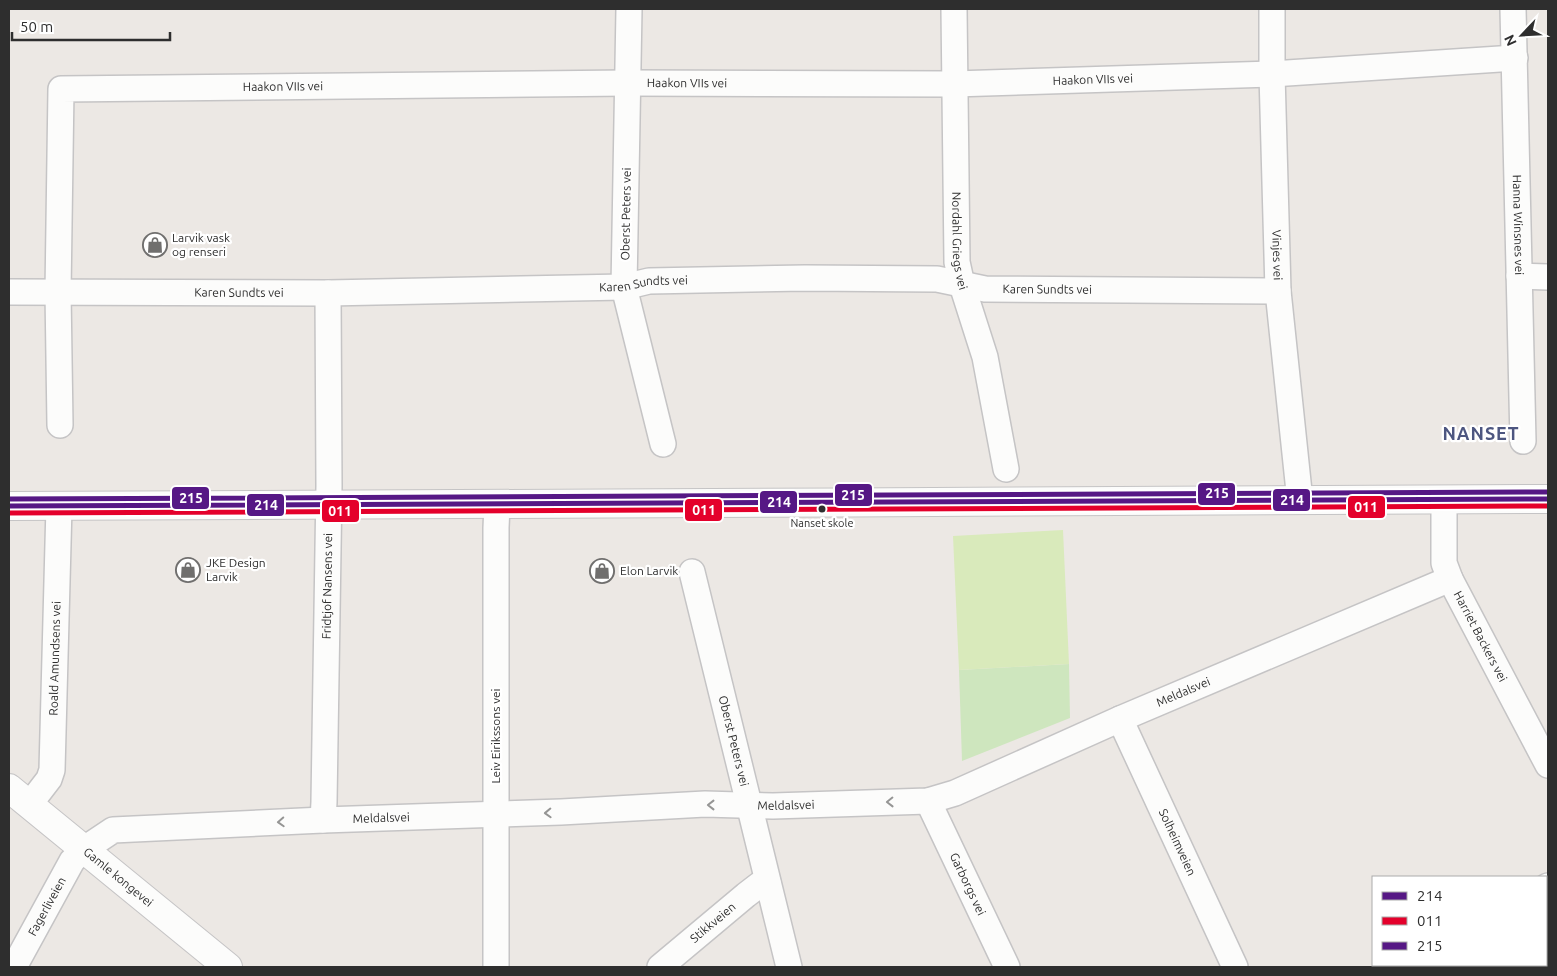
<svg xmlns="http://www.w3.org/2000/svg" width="1557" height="976" font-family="Ubuntu,sans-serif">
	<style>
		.green { fill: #cee6be }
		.pitch { fill: #d9eabb }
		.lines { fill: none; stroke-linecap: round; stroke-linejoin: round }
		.minor-casing { stroke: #c5c4c5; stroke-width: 28 }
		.tertiary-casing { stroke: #c5c4c5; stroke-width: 30 }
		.secondary-casing { stroke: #c5c4c5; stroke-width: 30 }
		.minor { stroke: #fcfcfb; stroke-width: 25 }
		.tertiary { stroke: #fcfcfb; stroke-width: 28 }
		.secondary { stroke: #fcfcfb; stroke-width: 28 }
		.bus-1-casing { stroke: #fff; stroke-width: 9 }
		.bus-2-casing { stroke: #fff; stroke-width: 9 }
		.bus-3-casing { stroke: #fff; stroke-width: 9 }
		.bus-1 { stroke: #561885; stroke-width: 5 }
		.bus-2 { stroke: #e4002b; stroke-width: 5 }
		.bus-3 { stroke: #561885; stroke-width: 5 }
		.oneway { stroke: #959594 }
		.bus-dot { fill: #2e2e2e; stroke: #fff; stroke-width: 2 }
		.labels { text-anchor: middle; stroke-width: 4.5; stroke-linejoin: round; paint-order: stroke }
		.bus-label { font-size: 11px; fill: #2e2e2e; stroke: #fff }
		.street-label { font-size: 12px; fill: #2e2e2e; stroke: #fff }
		.poi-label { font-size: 12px; fill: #2e2e2e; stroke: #fff; text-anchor: start }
		.district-label { font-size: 18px; font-weight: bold; letter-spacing: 1px; fill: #4d5680; stroke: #fff }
		.line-badge { stroke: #fff; stroke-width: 2 }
		.badge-label { font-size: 14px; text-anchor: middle; font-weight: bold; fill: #fff }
	</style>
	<rect width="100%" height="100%" fill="#ece8e4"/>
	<!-- green -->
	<path class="green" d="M 1069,664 L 1070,718 L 962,761 L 959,670 Z"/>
	<!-- pitch -->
	<path class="pitch" d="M 1063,530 L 1069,664 L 959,670 L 953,536 Z"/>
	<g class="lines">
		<defs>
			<g id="minor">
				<path d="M 629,9 L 624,287 L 663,444"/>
				<path id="s1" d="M 954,9 L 957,262 L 962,285 L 985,357 L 1006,469"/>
				<path id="s2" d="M 1272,9 L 1272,74 L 1278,291 L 1300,501"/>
				<path id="s3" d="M 1513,9 L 1523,441"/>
				<path d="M 1519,276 L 1548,277"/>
				<path id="s4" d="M 9,292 L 328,293 L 624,287 L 649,281 L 805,278 L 937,279 L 985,289 L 1278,291"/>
				<path id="s5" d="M 60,425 L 58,292 L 61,89 L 628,83 L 954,84 L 1272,74 L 1515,58"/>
				<path id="s6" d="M 1444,500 L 1444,563 L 1450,579 L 1548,765"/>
				<path id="s7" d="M 692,572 L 789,967"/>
				<path id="s8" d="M 1120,719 L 1235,967"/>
				<path id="s9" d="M 928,801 L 1007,967"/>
				<path id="s10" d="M 29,805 L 49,779 L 52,770 L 59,506"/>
				<path id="s11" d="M 323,820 L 324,802 L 329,486 L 328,293"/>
				<path d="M 1546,887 L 1548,886"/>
				<path id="s12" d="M 14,967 L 72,861 L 83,850 L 113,830 L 323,820 L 561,812 L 705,804 L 773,806 L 928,801 L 955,793 L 1120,719 L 1450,579"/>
				<path d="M 496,967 L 496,528 L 497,505"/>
				<path id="s13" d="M 660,967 L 746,895 L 759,885 L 768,883"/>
				<path d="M 1390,967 L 1394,965"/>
			</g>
			<g id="tertiary">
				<path id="s14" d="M 9,788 L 228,967"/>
			</g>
			<path id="secondary" d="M 9,506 C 522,506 1035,500 1548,499"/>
		</defs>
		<!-- minor casing -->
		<use href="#minor" class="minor-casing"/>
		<!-- tertiary casing -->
		<use href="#tertiary" class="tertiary-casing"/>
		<!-- secondary casing -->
		<use href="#secondary" class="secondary-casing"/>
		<!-- minor -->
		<use href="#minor" class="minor"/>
		<!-- tertiary -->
		<use href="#tertiary" class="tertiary"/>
		<!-- secondary -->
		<use href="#secondary" class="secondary"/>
		<defs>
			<path id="bus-1" d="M 9,506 L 1548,499"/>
			<path id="bus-2" d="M 9,513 L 1548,506"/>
			<path id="bus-3" d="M 9,499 L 1548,492"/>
		</defs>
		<!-- bus-1 casing -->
		<use href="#bus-1" class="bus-1-casing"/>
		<!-- bus-2 casing -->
		<use href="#bus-2" class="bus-2-casing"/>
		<!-- bus-3 casing -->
		<use href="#bus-3" class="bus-3-casing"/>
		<!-- bus-1 -->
		<use href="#bus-1" class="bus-1"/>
		<!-- bus-2 -->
		<use href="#bus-2" class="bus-2"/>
		<!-- bus-3 -->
		<use href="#bus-3" class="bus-3"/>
	</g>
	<!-- one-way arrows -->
	<defs><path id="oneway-chevron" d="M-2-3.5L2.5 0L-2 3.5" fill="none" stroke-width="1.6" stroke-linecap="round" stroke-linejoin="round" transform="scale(1.25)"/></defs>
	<g class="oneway">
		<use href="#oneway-chevron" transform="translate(890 802) rotate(179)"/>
		<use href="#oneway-chevron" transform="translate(711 805) rotate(180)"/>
		<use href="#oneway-chevron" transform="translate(548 813) rotate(178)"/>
		<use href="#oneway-chevron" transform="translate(281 822) rotate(177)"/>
	</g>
	<!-- icons -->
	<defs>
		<symbol id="shop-ring" viewBox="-11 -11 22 22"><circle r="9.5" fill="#fff" stroke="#706f6e" stroke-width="1.5"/><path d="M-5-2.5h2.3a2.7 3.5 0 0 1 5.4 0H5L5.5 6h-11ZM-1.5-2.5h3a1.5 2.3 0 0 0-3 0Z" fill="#706f6e"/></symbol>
	</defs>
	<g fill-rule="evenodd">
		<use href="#shop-ring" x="141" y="231" width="28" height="28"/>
		<use href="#shop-ring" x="174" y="556" width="28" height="28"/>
		<use href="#shop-ring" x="588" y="557" width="28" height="28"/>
	</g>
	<!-- markers -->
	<circle class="bus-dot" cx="822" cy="509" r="4.5"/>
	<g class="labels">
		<!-- bus labels -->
		<g class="bus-label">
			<text x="822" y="527">Nanset skole</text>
		</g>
		<!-- street labels -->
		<g class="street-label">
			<text dy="4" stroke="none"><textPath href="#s5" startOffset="1368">Haakon VIIs vei</textPath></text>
			<text dy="4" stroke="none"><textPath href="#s5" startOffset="962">Haakon VIIs vei</textPath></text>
			<text dy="4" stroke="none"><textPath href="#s5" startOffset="558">Haakon VIIs vei</textPath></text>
			<text transform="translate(626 214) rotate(-89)" y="4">Oberst Peters vei</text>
			<text dy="4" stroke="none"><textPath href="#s3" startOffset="216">Hanna Winsnes vei</textPath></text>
			<text dy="4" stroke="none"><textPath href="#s1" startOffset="232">Nordahl Griegs vei</textPath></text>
			<text dy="4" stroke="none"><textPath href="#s2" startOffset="246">Vinjes vei</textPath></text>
			<text dy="4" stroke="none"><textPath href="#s4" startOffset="635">Karen Sundts vei</textPath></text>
			<text dy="4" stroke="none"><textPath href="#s4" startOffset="1040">Karen Sundts vei</textPath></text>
			<text dy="4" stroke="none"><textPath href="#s4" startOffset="230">Karen Sundts vei</textPath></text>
			<text dy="4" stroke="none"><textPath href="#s11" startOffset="234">Fridtjof Nansens vei</textPath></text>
			<text dy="4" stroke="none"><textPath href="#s6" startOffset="145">Harriet Backers vei</textPath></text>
			<text dy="4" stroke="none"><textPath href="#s10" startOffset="154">Roald Amundsens vei</textPath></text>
			<text dy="4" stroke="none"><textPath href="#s12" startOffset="1266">Meldalsvei</textPath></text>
			<text transform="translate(496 736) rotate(-90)" y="4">Leiv Eirikssons vei</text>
			<text dy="4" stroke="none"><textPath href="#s7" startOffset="174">Oberst Peters vei</textPath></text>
			<text dy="4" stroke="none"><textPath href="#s12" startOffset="846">Meldalsvei</textPath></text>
			<text dy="4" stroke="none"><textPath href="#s12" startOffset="441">Meldalsvei</textPath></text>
			<text dy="4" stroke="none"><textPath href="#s8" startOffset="136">Solheimveien</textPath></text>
			<text dy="4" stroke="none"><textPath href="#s14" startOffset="141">Gamle kongevei</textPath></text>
			<text dy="4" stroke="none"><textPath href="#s9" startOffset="92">Garborgs vei</textPath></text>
			<text dy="4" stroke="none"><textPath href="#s12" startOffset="69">Fagerliveien</textPath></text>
			<text dy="4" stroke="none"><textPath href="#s13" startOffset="69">Stikkveien</textPath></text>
		</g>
		<!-- poi labels -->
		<g class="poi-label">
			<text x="172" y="242">Larvik vask<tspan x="172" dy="14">og renseri</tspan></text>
			<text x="206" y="567">JKE Design<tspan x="206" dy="14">Larvik</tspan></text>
			<text x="620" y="575">Elon Larvik</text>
		</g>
		<!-- district labels -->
		<g class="district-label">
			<text x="1481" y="440">NANSET</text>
		</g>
	</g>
	<g class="line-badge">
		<rect x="1197" y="482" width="39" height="24" rx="5" fill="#561885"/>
		<rect x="834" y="483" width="39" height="24" rx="5" fill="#561885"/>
		<rect x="171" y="486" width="39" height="24" rx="5" fill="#561885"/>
		<rect x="1272" y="488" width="39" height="24" rx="5" fill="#561885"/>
		<rect x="759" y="490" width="39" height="24" rx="5" fill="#561885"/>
		<rect x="246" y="493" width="39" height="24" rx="5" fill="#561885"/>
		<rect x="1347" y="495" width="39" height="24" rx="5" fill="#e4002b"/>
		<rect x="684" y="498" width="39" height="24" rx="5" fill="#e4002b"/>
		<rect x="321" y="499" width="39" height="24" rx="5" fill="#e4002b"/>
	</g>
	<g class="badge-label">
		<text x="1217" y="498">215</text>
		<text x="853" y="500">215</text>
		<text x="191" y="503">215</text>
		<text x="1292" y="505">214</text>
		<text x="779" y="507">214</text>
		<text x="266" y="510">214</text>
		<text x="1366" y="512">011</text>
		<text x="704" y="515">011</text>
		<text x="340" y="516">011</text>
	</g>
	<!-- border -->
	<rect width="1557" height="976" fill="none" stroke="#2e2e2e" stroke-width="20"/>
	<!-- legend -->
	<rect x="1372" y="876" width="175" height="90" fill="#ffffff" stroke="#ababab"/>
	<rect x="1382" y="892" width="25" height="8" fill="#561885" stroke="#ababab"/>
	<text x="1417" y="901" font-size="15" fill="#2e2e2e">214</text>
	<rect x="1382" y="917" width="25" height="8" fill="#e4002b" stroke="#ababab"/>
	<text x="1417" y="926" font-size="15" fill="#2e2e2e">011</text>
	<rect x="1382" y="942" width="25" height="8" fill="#561885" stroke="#ababab"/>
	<text x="1417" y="951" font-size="15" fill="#2e2e2e">215</text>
	<!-- north arrow -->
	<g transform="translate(1522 35) rotate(245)" stroke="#ffffff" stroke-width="4" paint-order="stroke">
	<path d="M0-4L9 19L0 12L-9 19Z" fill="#2e2e2e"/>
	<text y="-8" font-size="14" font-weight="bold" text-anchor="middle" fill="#2e2e2e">N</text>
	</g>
	<!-- scale -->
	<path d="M12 32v8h158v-8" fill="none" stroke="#2e2e2e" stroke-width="2.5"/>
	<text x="20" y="32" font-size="15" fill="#2e2e2e" stroke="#ffffff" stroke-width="4" paint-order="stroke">50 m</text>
</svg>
